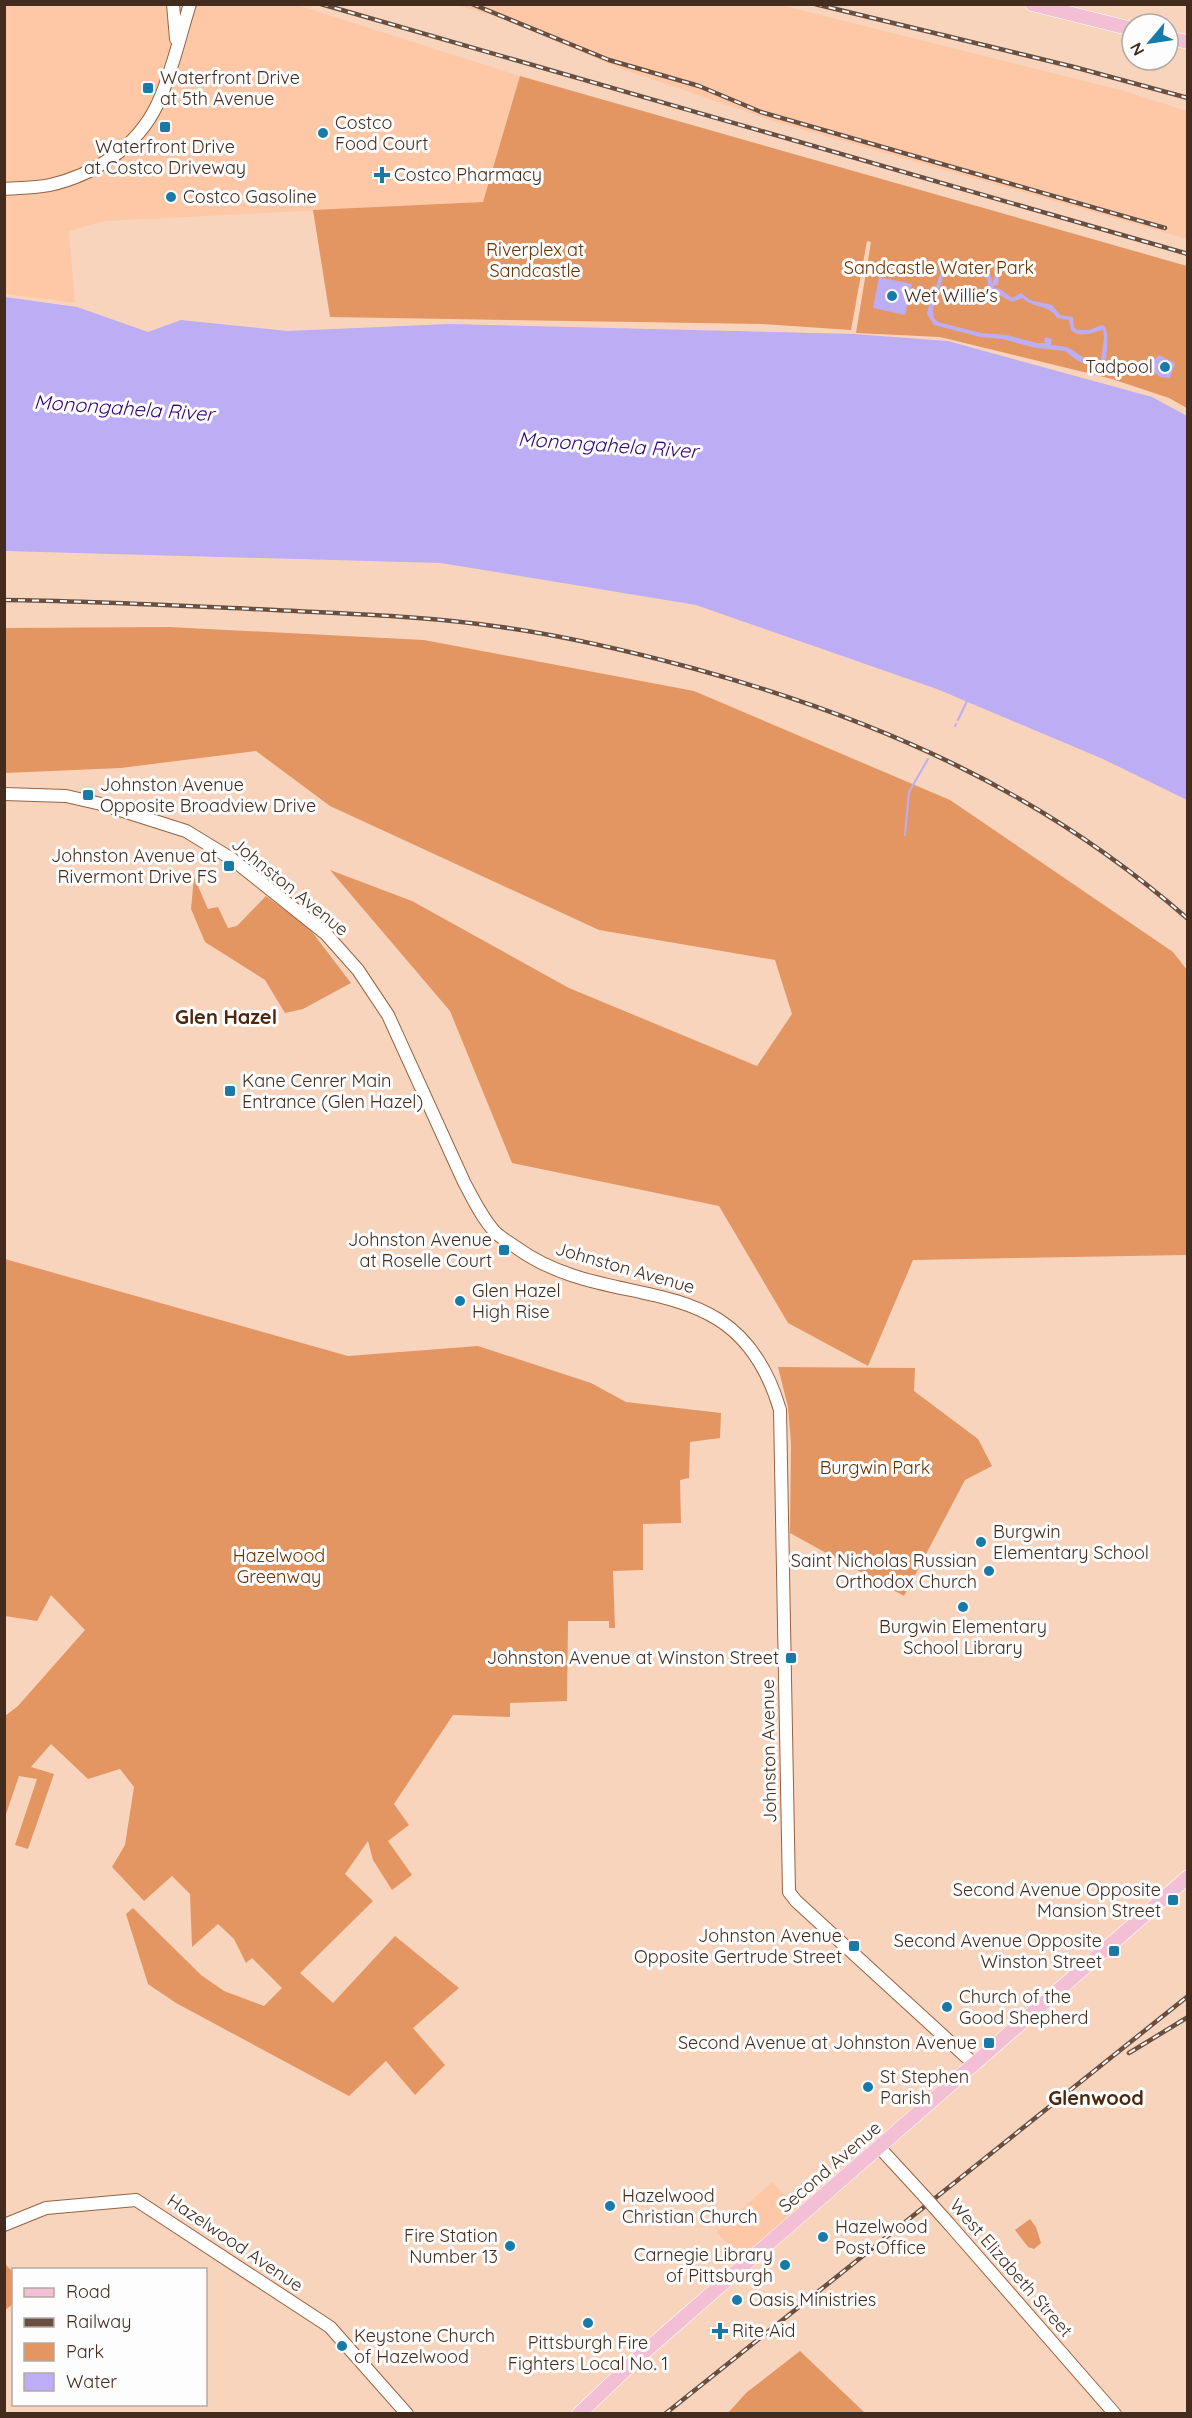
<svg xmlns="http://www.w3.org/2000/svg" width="1192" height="2418" font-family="Quicksand,sans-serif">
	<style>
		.built { fill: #fec8a7 }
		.green { fill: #e39662 }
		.water { fill: #bcadf5; fill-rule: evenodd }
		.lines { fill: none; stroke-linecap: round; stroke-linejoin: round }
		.stream { stroke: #bcadf5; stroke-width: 2 }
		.secondary-casing { stroke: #976340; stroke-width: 14 }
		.primary-casing { stroke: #fff; stroke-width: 15 }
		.secondary { stroke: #fff; stroke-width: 12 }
		.primary { stroke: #f3bfd4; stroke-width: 14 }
		.rail-casing { stroke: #694f3f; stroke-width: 4.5 }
		.rail { stroke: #fdfdfd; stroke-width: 2; stroke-dasharray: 7; stroke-linecap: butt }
		.secondary-bridge-casing { stroke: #976340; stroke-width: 14; stroke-linecap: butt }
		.secondary-bridge { stroke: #fff; stroke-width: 12 }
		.poi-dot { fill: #187ba7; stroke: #fdfdfd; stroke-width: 2 }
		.labels { text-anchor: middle; stroke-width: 6; stroke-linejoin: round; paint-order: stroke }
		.poi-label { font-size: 18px; fill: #432c1d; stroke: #fdfdfd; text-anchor: start }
		.park-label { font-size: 18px; fill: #683201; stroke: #fdfdfd }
		.street-label { font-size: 18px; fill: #432c1d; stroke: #fdfdfd }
		.water-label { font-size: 20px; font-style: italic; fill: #350371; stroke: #fdfdfd }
		.neighbourhood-label { font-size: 20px; font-weight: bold; fill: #4d280c; stroke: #fdfdfd }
	</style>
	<rect width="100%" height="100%" fill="#f8d4bd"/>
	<!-- built -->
	<path class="built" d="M 5,5 L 297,5 L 520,76 L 484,202 L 105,221 L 69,231 L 75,303 L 5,294 Z
		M 456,5 L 781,5 L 1121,90 L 1187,111 L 1187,239 L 776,122 L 619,68 L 504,19 Z
		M 772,2182 L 797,2208 L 796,2211 L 740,2257 L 716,2232 Z"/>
	<!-- green -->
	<path class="green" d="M 520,76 L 1187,266 L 1187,408 L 1169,398 L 1112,379 L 940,337 L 856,333 L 871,242 L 867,241 L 851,330 L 762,324 L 330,317 L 313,210 L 483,202 Z
		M 169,627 L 424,640 L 694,691 L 950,800 L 1173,952 L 1187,970 L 1187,1255 L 913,1260 L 868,1366 L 788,1323 L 719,1206 L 512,1163 L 450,1011 L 330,870 L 412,901 L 569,988 L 757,1066 L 792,1014 L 775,960 L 599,930 L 330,806 L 256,751 L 121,768 L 5,773 L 5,628 Z
		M 194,877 L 208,909 L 218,907 L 228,928 L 237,926 L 266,896 L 309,928 L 351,983 L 303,1009 L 285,1013 L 265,980 L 205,942 L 191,909 Z
		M 5,1259 L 348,1356 L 478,1346 L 591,1383 L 626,1402 L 721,1413 L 720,1438 L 690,1442 L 689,1478 L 680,1480 L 681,1523 L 643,1524 L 643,1570 L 613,1571 L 615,1628 L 609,1628 L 609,1621 L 568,1621 L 567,1701 L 510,1703 L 510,1717 L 453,1715 L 394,1804 L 409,1825 L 388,1841 L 412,1875 L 392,1890 L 373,1860 L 368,1841 L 345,1874 L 373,1901 L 300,1973 L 333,2003 L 395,1936 L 459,1988 L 413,2028 L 445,2065 L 415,2095 L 386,2061 L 349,2096 L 176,2003 L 148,1984 L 126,1914 L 133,1908 L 201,1975 L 224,1991 L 264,2006 L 282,1988 L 252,1958 L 246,1963 L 234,1939 L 218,1924 L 192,1947 L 190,1894 L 172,1876 L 144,1901 L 112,1867 L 125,1845 L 134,1787 L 120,1769 L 88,1779 L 51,1744 L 31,1767 L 54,1774 L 28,1849 L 15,1845 L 37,1779 L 19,1776 L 5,1817 L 5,1716 L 18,1706 L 85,1630 L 51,1595 L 37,1621 L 5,1616 Z
		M 778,1367 L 915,1368 L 914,1391 L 978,1439 L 992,1466 L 965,1480 L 904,1596 L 790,1533 L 791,1443 L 788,1407 Z
		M 1030,2219 L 1036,2227 L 1041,2243 L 1034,2249 L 1028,2247 L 1015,2230 Z
		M 5,2264 L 14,2273 L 13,2304 L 5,2310 Z
		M 800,2351 L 865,2413 L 728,2413 L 746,2393 Z"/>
	<!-- water -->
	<path class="water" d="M 949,267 L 960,271 L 976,270 L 991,276 L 992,284 L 995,275 L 999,276 L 998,285 L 993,286 L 994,288 L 1000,289 L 1012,298 L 1021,293 L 1030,300 L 1052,305 L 1060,315 L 1073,317 L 1074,327 L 1077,330 L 1089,330 L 1102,325 L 1105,327 C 1109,333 1107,356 1105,363 L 1096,367 L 1078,361 L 1065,351 L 1036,348 L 1002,339 L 980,337 L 934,325 L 927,314 L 928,309 L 941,272 ZM 951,271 C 962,278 975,274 987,278 L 989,289 L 1012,302 L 1023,298 C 1033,309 1050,304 1057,318 L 1069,320 L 1071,330 C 1080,339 1092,332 1103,330 L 1104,338 L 1101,360 C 1086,366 1079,351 1066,347 C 1061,345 1056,346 1051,345 L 1052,339 L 1045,337 L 1044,342 L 1047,343 L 1037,343 L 1007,335 L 981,333 L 938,322 L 934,318 L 933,309 L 944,274 Z
		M 879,277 L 912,284 L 905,315 L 873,308 Z
		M 5,297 L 77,307 L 148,332 L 181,320 L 287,331 L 450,324 L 854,334 L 948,341 L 1152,397 L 1187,416 L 1187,800 L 1103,759 L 937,689 L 696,605 L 441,563 L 5,551 Z
		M 1159,355 L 1175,363 L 1170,378 L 1160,377 L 1155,373 L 1153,361 Z"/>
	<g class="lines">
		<!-- stream -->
		<path class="stream" d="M 958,720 L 967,701
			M 955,726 L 956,724
			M 905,835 L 909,792 L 928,759"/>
		<defs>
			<path id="secondary" d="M 173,4 L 176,39
				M 4,189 C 19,188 36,188 50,185 C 94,175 137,147 157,105 C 171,77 180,35 190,4
				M 4,794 L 66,796 L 101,804 L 186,831 L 232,859 L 326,934 L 358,970 L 388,1015 L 464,1182 C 473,1199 482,1218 495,1232 C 501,1238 510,1243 517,1248 C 613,1317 736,1260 780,1410 L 789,1892 L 796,1901 L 974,2064
				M 879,2147 L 925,2197
				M 4,2225 L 46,2208 L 136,2200 L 330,2327 L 407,2414
				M 950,2225 L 1115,2414"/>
			<path id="primary" d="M 1032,4 L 1132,29
				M 1168,38 L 1188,42
				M 579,2414 L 642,2354 L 1188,1877"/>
		</defs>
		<!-- secondary casing -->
		<use href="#secondary" class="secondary-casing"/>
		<!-- primary casing -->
		<use href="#primary" class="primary-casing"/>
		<!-- secondary -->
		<use href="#secondary" class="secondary"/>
		<!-- primary -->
		<use href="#primary" class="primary"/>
		<defs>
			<path id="rail" d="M 321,4 L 1188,254
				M 472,4 L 609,60 L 699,86 L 761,112 L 1165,228
				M 815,4 L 1074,67 L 1188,98
				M 4,600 C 95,601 185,606 275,610 C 351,614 426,616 501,627 C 566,636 629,651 692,668 C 878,719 1042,791 1188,919
				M 1129,2053 L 1188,2017
				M 665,2414 L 1188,1996"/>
		</defs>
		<!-- rail casing -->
		<use href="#rail" class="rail-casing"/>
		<!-- rail -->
		<use href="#rail" class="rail"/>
		<defs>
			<path id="secondary-bridge" d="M 925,2197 L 950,2225"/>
		</defs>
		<!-- secondary-bridge casing -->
		<use href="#secondary-bridge" class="secondary-bridge-casing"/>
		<!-- secondary-bridge -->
		<use href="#secondary-bridge" class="secondary-bridge"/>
	</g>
	<!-- markers -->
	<g class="poi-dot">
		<rect x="142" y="82" width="12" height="12" rx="3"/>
		<rect x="159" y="121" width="12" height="12" rx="3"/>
		<circle cx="323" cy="133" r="6"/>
		<path d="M379 166h6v6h6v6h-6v6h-6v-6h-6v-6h6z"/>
		<circle cx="171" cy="197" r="6"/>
		<circle cx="892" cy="296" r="6"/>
		<circle cx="1165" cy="367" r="6"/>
		<rect x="82" y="789" width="12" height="12" rx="3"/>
		<rect x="223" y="860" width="12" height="12" rx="3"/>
		<rect x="224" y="1085" width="12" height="12" rx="3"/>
		<rect x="498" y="1244" width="12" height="12" rx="3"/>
		<circle cx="460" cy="1301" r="6"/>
		<circle cx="981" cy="1542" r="6"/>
		<circle cx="989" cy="1571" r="6"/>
		<circle cx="963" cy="1607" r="6"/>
		<rect x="785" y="1652" width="12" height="12" rx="3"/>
		<rect x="1167" y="1894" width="12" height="12" rx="3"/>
		<rect x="848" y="1940" width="12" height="12" rx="3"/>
		<rect x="1108" y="1945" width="12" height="12" rx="3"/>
		<circle cx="947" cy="2007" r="6"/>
		<rect x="983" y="2037" width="12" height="12" rx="3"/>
		<circle cx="868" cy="2087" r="6"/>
		<circle cx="610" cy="2206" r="6"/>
		<circle cx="823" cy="2237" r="6"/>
		<circle cx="510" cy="2246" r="6"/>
		<circle cx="785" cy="2265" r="6"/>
		<circle cx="737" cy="2300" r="6"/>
		<circle cx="588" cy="2323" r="6"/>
		<path d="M717 2322h6v6h6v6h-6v6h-6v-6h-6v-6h6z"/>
		<circle cx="342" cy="2346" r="6"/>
	</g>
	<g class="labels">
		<!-- poi labels -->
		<g class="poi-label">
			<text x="160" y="84">Waterfront Drive<tspan x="160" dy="21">at 5th Avenue</tspan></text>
			<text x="335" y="129">Costco<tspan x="335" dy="21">Food Court</tspan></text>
			<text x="165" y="153" text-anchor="middle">Waterfront Drive<tspan x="165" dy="21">at Costco Driveway</tspan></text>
			<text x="394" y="181">Costco Pharmacy</text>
			<text x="183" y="203">Costco Gasoline</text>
			<text x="904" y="302">Wet Willie's</text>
			<text x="1153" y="373" text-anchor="end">Tadpool</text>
			<text x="100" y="791">Johnston Avenue<tspan x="100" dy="21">Opposite Broadview Drive</tspan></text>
			<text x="217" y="862" text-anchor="end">Johnston Avenue at<tspan x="217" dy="21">Rivermont Drive FS</tspan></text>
			<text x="242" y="1087">Kane Cenrer Main<tspan x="242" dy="21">Entrance (Glen Hazel)</tspan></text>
			<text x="492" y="1246" text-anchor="end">Johnston Avenue<tspan x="492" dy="21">at Roselle Court</tspan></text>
			<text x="472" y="1297">Glen Hazel<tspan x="472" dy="21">High Rise</tspan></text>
			<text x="993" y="1538">Burgwin<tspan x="993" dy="21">Elementary School</tspan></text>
			<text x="977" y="1567" text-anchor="end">Saint Nicholas Russian<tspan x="977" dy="21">Orthodox Church</tspan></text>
			<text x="963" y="1633" text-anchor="middle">Burgwin Elementary<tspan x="963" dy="21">School Library</tspan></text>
			<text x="779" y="1664" text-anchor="end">Johnston Avenue at Winston Street</text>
			<text x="1161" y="1896" text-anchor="end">Second Avenue Opposite<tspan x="1161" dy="21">Mansion Street</tspan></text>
			<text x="842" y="1942" text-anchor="end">Johnston Avenue<tspan x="842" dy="21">Opposite Gertrude Street</tspan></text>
			<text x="1102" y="1947" text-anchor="end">Second Avenue Opposite<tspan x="1102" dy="21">Winston Street</tspan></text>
			<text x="959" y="2003">Church of the<tspan x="959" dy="21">Good Shepherd</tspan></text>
			<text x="977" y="2049" text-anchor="end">Second Avenue at Johnston Avenue</text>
			<text x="880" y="2083">St Stephen<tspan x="880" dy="21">Parish</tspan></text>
			<text x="622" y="2202">Hazelwood<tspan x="622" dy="21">Christian Church</tspan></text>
			<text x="835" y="2233">Hazelwood<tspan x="835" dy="21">Post Office</tspan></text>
			<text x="498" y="2242" text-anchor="end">Fire Station<tspan x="498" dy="21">Number 13</tspan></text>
			<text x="773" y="2261" text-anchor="end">Carnegie Library<tspan x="773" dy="21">of Pittsburgh</tspan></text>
			<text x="749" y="2306">Oasis Ministries</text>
			<text x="732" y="2337">Rite Aid</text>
			<text x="354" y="2342">Keystone Church<tspan x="354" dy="21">of Hazelwood</tspan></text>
			<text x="588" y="2349" text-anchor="middle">Pittsburgh Fire<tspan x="588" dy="21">Fighters Local No. 1</tspan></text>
		</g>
		<!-- park labels -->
		<g class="park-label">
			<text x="535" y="256">Riverplex at<tspan x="535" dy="21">Sandcastle</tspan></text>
			<text x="939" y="274">Sandcastle Water Park</text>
			<text x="875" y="1474">Burgwin Park</text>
			<text x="279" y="1562">Hazelwood<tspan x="279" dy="21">Greenway</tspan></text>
		</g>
		<!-- street labels -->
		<g class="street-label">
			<text transform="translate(290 887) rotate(39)" y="6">Johnston Avenue</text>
			<text transform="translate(625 1268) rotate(16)" y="6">Johnston Avenue</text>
			<text transform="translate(769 1751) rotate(-91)" y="6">Johnston Avenue</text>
			<text transform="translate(830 2167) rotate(-41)" y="6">Second Avenue</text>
			<text transform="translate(235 2243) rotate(34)" y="6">Hazelwood Avenue</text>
			<text transform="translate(1011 2268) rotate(49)" y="6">West Elizabeth Street</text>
		</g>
		<!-- water labels -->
		<g class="water-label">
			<text transform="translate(124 408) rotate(4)" y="7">Monongahela River</text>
			<text transform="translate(608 445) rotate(4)" y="7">Monongahela River</text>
		</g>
		<!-- neighbourhood labels -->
		<g class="neighbourhood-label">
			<text x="226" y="1024">Glen Hazel</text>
			<text x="1096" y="2105">Glenwood</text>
		</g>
	</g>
	<!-- border -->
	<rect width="1192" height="2418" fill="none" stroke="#432c1d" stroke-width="12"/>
	<!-- legend -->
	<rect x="12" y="2268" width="195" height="138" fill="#fdfdfd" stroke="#b3a9a3" stroke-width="1.5"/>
	<rect x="24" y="2288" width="30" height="9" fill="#f3bfd4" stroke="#b3a9a3" stroke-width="1.5"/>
	<text x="66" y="2298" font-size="18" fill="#432c1d">Road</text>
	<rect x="24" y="2318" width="30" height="9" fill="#694f3f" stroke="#b3a9a3" stroke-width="1.5"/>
	<text x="66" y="2328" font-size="18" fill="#432c1d">Railway</text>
	<rect x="24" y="2343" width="30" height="18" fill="#e39662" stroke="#b3a9a3" stroke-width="1.5"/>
	<text x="66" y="2358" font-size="18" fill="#432c1d">Park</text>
	<rect x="24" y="2373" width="30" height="18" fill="#bcadf5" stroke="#b3a9a3" stroke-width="1.5"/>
	<text x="66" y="2388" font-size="18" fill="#432c1d">Water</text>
	<!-- north arrow -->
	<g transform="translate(1150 42) rotate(241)"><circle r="28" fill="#fdfdfd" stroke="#b3a9a3" stroke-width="1.5"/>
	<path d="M0-4.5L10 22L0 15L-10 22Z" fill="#187ba7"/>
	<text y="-9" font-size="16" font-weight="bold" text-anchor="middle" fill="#432c1d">N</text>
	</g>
</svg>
